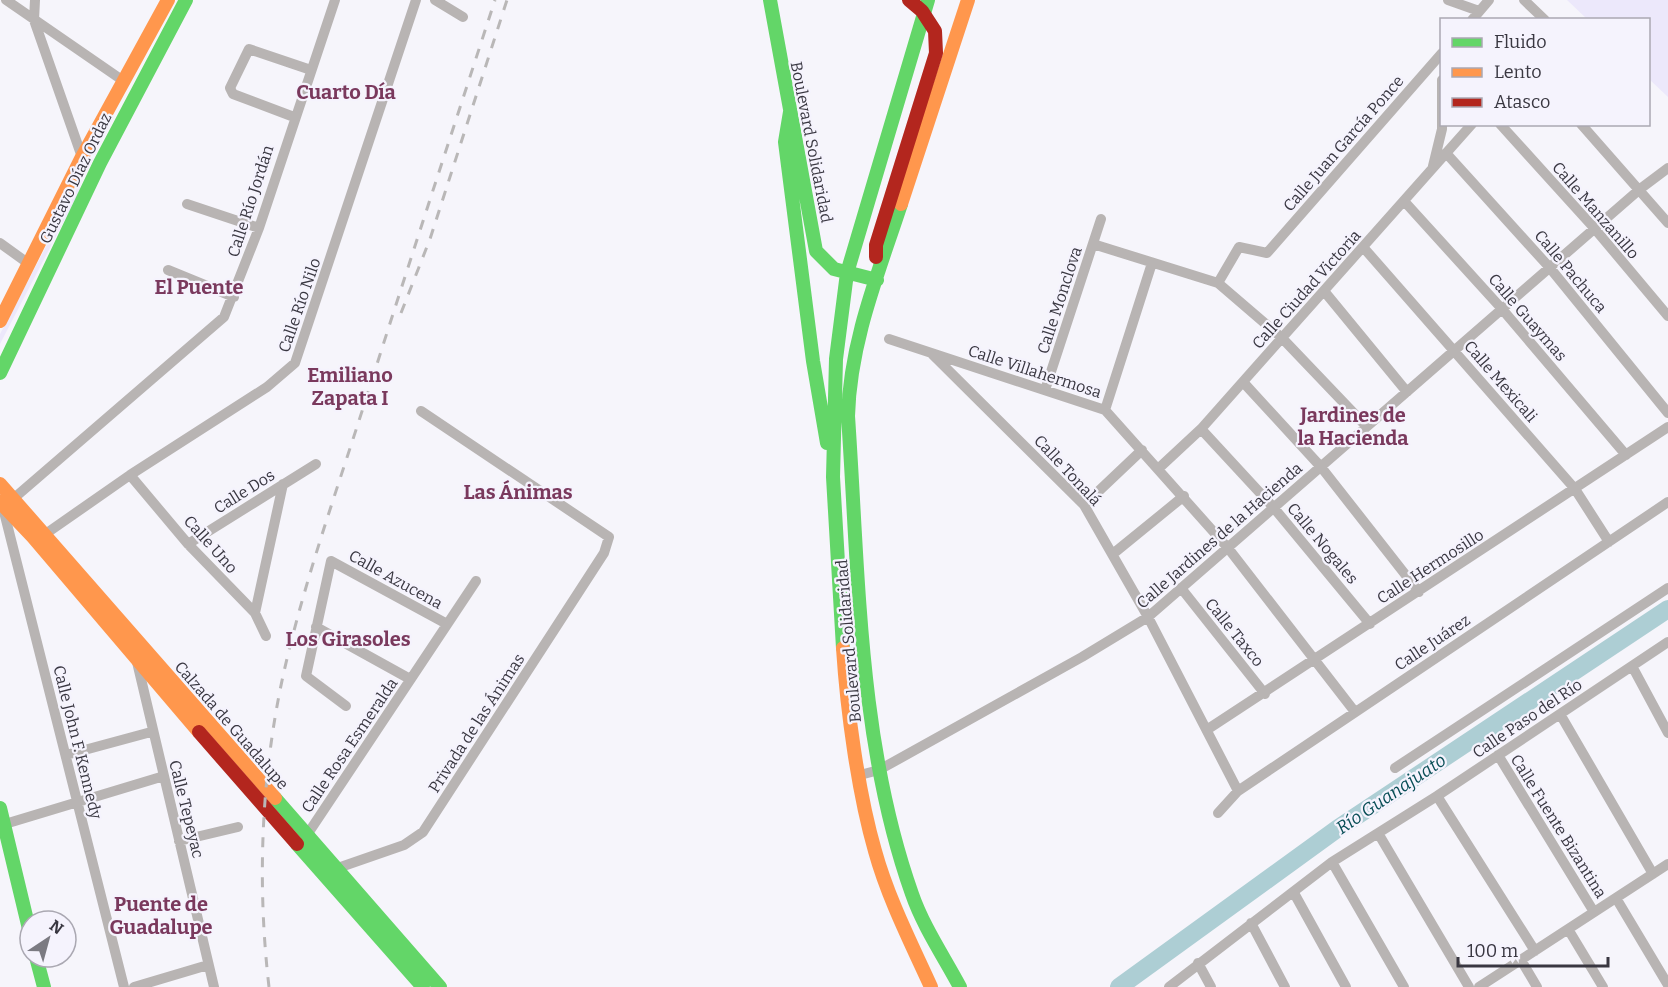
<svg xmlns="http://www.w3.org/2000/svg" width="1668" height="987" font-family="Bitter,serif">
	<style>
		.green { fill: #ece8fb }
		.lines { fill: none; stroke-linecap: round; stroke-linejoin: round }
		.river { stroke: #adced4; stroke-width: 18 }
		.street { stroke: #b8b4b3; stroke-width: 10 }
		.fast { stroke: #63d668; stroke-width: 14 }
		.slow { stroke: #ff974d; stroke-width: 14 }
		.jam { stroke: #b3261e; stroke-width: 14 }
		.rail { stroke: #b9b7b7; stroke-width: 3; stroke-dasharray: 10 10; stroke-linecap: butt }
		.labels { text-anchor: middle; stroke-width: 4.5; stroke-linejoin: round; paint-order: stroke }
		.street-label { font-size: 16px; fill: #393741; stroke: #f5f3fd }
		.water-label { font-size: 18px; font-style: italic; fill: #084e56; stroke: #f5f3fd }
		.quarter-label { font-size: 20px; font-weight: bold; fill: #7a395d; stroke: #f5f3fd }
	</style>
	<rect width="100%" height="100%" fill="#f6f5fb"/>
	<!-- green -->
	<path class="green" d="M 1567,0 L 1668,0 L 1668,97 L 1649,79 L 1648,20 L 1587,19 Z
		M 78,186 L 81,188 L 0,344 L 0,334 Z"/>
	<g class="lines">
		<!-- river -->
		<path class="river" d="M 1119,987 L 1337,829 L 1668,609"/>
		<!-- street -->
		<path class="street" d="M 6,0 L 125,82
			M 35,0 L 34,20 L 82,157
			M 435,0 L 463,17
			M 1448,0 L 1479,11
			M 1524,0 L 1545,20
			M 1472,20 L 1489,0
			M 294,117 L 233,94 L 230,88 L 249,49 L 311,70
			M 1500,124 L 1595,229 L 1668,316
			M 1581,124 L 1668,223
			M 1446,153 L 1550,268 L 1668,413
			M 1433,166 L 1442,129 L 1442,80
			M 1404,201 L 1502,309 L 1626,455
			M 187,204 L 259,228
			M 0,243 L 29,264
			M 1093,244 L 1218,283 L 1282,338 L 1366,426
			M 1363,247 L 1575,489 L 1609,542
			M 168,270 L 234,297
			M 1218,283 L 1239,247 L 1267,253 L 1442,53
			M 1324,291 L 1407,392
			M 889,339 L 1105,410 L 1228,548 L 1355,712
			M 932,354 L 1084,505 L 1148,617 L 1238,791
			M 1243,382 L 1321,467 L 1419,592
			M 1045,390 L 1101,219
			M 1105,410 L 1152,263
			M 1201,429 L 1274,508 L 1370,624
			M 1158,469 L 1201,429 L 1472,124
			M 130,475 L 188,544 L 255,613 L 266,636
			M 13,499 L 224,317 L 259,228 L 335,0
			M 2,504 L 124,987
			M 1084,505 L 1142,450
			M 44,535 L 130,475 L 267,387 L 295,363 L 416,0
			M 188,544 L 316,464
			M 1114,553 L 1184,496
			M 1181,588 L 1265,694
			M 255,613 L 283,484
			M 316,627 L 410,679
			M 137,662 L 214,987
			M 1632,666 L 1668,733
			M 346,706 L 306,676 L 331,561 L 447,624
			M 1560,714 L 1653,874
			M 1208,729 L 1668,427
			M 66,755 L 151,732
			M 1498,755 L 1594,912
			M 1395,768 L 1668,588
			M 860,775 L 879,770 L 1082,657 L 1148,617 L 1640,189 L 1668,168
			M 1437,796 L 1535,951
			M 1218,813 L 1238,791 L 1668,502
			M 0,829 L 5,824 L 164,776
			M 1378,833 L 1469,987
			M 307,835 L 476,581
			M 179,841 L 238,827
			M 1332,862 L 1404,987
			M 332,870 L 404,845 L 423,832 L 604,553 L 609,537 L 421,411
			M 1294,893 L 1346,987
			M 1616,898 L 1668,985
			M 1251,923 L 1285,987
			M 1568,929 L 1603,987
			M 1521,960 L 1537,987
			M 1198,963 L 1211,987
			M 134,987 L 208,965
			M 1169,987 L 1332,862 L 1437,796 L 1668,642
			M 1479,987 L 1668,864"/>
		<!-- fast -->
		<path class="fast" d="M 770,0 L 816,251 L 834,269 L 877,280
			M 790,112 L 785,142 L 813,361 L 827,443
			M 901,204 C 878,274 850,342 848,416 C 859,575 858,742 912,894 C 923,926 944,957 960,987
			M 0,373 L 100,163 L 186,0
			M 843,648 L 833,477 L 836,359 L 847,273 L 928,0
			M 275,798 L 440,987
			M 0,808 L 30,933
			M 297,844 L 423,987
			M 36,957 L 44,987"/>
		<!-- slow -->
		<path class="slow" d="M 901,204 L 968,0
			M 0,321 L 82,157 L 168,0
			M 0,484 L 275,798
			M 0,502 L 33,537 L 199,732
			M 843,648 C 847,710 858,792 875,851 C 888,898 911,943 931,987"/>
		<!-- jam -->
		<path class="jam" d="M 909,0 L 922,11
			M 876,257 L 876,245 L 936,53 L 935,31 L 922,11
			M 199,732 L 297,844"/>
		<!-- rail -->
		<path class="rail" d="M 401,313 L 430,239 L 507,0
			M 269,987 C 257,884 261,777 283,676 C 305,577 340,482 370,386 C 411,257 453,129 495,0"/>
	</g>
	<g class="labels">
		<!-- street labels -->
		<g class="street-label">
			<text transform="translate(812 142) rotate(79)" y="6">Boulevard Solidaridad</text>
			<text transform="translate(1343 143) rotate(-49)" y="6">Calle Juan García Ponce</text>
			<text transform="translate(75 178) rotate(-64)" y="6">Gustavo Díaz Ordaz</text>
			<text transform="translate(250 201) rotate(-72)" y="6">Calle Río Jordán</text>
			<text transform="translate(1596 210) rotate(49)" y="6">Calle Manzanillo</text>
			<text transform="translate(1571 271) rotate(50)" y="6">Calle Pachuca</text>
			<text transform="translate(1306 289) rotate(-48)" y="6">Calle Ciudad Victoria</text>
			<text transform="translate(1059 300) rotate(-72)" y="6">Calle Monclova</text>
			<text transform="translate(299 305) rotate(-71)" y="6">Calle Río Nilo</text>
			<text transform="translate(1528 317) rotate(49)" y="6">Calle Guaymas</text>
			<text transform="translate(1035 371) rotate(18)" y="6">Calle Villahermosa</text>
			<text transform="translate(1501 381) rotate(49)" y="6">Calle Mexicali</text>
			<text transform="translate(1068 470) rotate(47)" y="6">Calle Tonalá</text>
			<text transform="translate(244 491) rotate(-32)" y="6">Calle Dos</text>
			<text transform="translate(1219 535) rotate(-41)" y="6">Calle Jardines de la Hacienda</text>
			<text transform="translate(1323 543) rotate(50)" y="6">Calle Nogales</text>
			<text transform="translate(211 544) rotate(48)" y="6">Calle Uno</text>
			<text transform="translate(1430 566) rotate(-33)" y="6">Calle Hermosillo</text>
			<text transform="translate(396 579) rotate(29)" y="6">Calle Azucena</text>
			<text transform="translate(1235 632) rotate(51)" y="6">Calle Taxco</text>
			<text transform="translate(848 641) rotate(-95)" y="6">Boulevard Solidaridad</text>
			<text transform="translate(1432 642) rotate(-34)" y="6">Calle Juárez</text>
			<text transform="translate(1527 718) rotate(-34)" y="6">Calle Paso del Río</text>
			<text transform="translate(476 723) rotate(-57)" y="6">Privada de las Ánimas</text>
			<text transform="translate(232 725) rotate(49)" y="6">Calzada de Guadalupe</text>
			<text transform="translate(78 742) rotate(76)" y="6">Calle John F. Kennedy</text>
			<text transform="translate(349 745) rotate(-56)" y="6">Calle Rosa Esmeralda</text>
			<text transform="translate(187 809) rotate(76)" y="6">Calle Tepeyac</text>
			<text transform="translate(1559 826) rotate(58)" y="6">Calle Fuente Bizantina</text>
		</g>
		<!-- water labels -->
		<g class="water-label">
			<text transform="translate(1391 794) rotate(-34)" y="6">Río Guanajuato</text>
		</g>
		<!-- quarter labels -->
		<g class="quarter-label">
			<text x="346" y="99">Cuarto Día</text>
			<text x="199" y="294">El Puente</text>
			<text x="350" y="382">Emiliano<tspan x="350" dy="23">Zapata I</tspan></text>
			<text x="1353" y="422">Jardines de<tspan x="1353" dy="23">la Hacienda</tspan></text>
			<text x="518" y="499">Las Ánimas</text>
			<text x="348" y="646">Los Girasoles</text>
			<text x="161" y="911">Puente de<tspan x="161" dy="23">Guadalupe</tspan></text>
		</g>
	</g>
	<!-- legend -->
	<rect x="1440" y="18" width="210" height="108" fill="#f5f3fd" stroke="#aaa8b2" stroke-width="1.5"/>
	<rect x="1452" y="38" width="30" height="9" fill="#63d668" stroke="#aaa8b2" stroke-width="1.5"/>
	<text x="1494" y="48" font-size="18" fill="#393741">Fluido</text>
	<rect x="1452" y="68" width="30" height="9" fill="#ff974d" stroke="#aaa8b2" stroke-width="1.5"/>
	<text x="1494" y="78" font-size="18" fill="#393741">Lento</text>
	<rect x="1452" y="98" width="30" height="9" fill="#b3261e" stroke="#aaa8b2" stroke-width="1.5"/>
	<text x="1494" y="108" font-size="18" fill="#393741">Atasco</text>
	<!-- north arrow -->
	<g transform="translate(48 939) rotate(36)"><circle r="28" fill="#f5f3fd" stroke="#aaa8b2" stroke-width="1.5"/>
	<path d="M0-4.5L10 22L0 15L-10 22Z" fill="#7b7a82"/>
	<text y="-9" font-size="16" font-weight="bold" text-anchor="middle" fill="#393741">N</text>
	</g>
	<!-- scale -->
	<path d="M1458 957v9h150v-9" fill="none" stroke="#393741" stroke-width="3"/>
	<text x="1467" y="957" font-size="18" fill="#393741" stroke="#f5f3fd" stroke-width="4.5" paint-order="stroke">100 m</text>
</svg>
